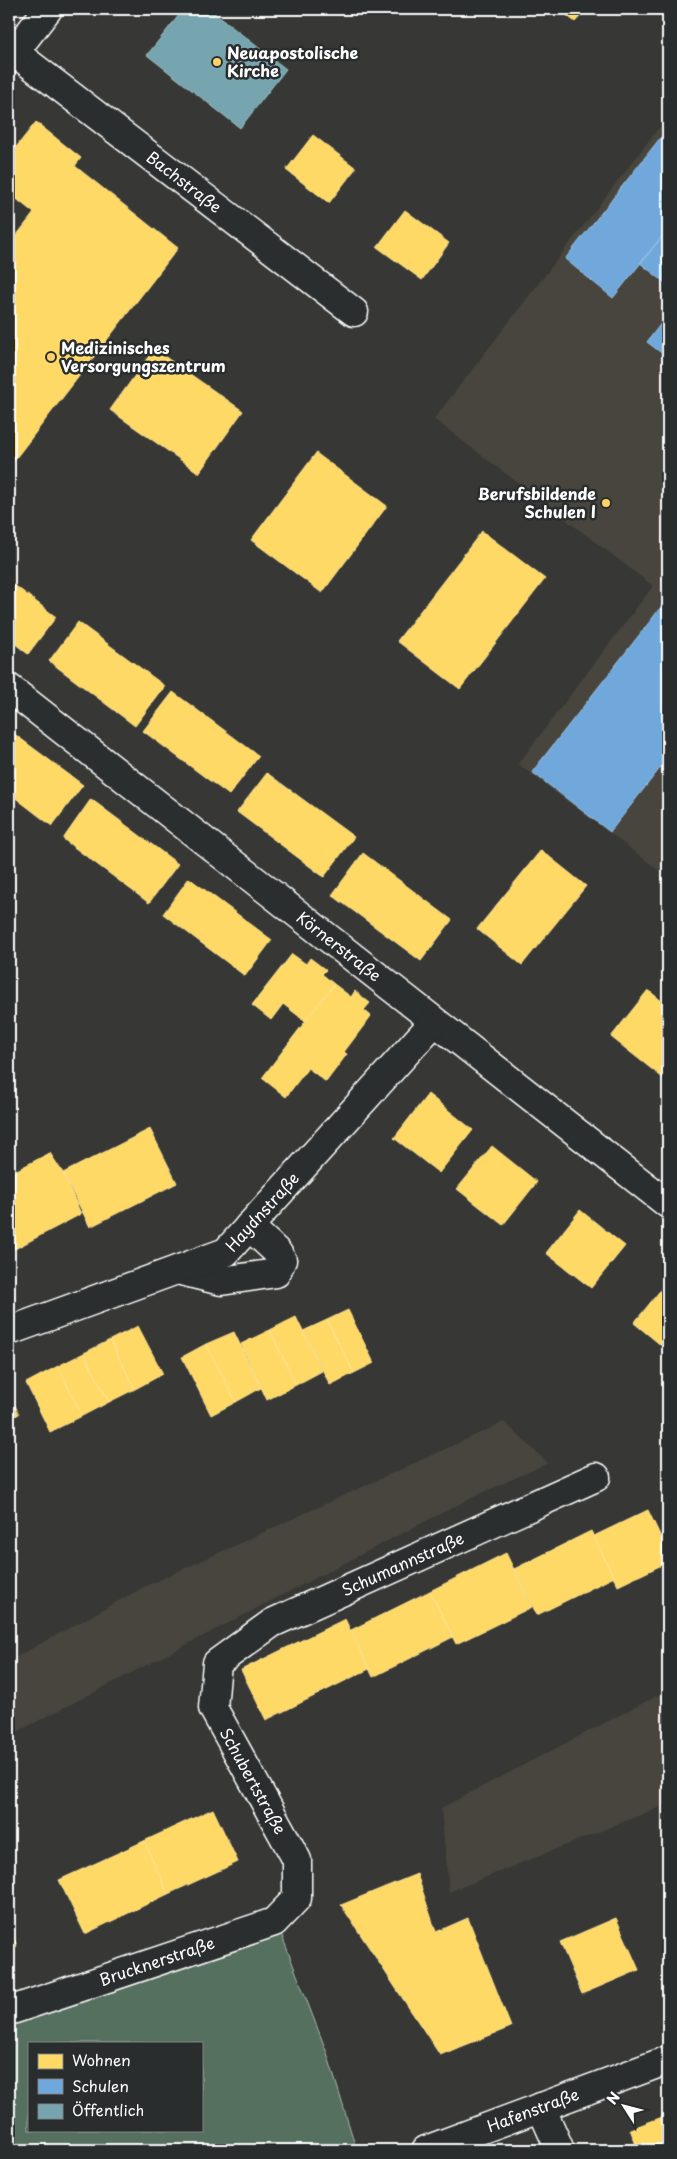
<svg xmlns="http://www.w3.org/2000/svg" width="677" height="2159" font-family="'Playpen Sans',sans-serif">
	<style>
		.built { fill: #47453e }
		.green { fill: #55705f; stroke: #aab8af; fill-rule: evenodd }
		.homes { fill: #ffd966; stroke: #ffe494 }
		.schools { fill: #6fa8dc; stroke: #9ac2e6 }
		.public { fill: #76a5af; stroke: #9fc0c7 }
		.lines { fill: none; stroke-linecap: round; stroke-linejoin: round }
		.minor-casing { stroke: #fff; stroke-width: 31 }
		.minor { stroke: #2a2d2e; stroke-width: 28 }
		.poi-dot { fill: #ffd166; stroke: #2a2d2e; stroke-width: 2 }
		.labels { text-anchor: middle; stroke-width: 5; stroke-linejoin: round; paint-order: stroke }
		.poi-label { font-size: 16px; font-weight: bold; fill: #fff; stroke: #2a2d2e; text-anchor: start }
		.street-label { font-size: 16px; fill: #fff; stroke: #2a2d2e }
	</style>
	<rect width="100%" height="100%" fill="#373835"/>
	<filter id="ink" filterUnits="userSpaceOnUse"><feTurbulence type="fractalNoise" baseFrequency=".02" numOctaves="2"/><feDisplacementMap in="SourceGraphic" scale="10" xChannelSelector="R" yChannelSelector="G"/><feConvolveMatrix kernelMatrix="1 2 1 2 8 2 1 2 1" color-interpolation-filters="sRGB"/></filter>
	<g filter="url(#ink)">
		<!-- built -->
		<path class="built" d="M 668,116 L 668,877 L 518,764 L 653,586 L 434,419 Z
			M 504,1422 L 548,1463 L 469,1499 L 9,1736 L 9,1661 L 144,1587 Z
			M 668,1690 L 668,1804 L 449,1892 L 441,1808 Z"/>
		<!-- green -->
		<path class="green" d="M 277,1923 L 327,2053 L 355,2145 L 346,2150 L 9,2150 L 9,2015 ZM 29,2043 L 201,2043 L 201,2130 L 29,2130 Z"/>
		<!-- homes -->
		<path class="homes" d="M 559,9 L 587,9 L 575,22 Z
			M 36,122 L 81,158 L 75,166 L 178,248 L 9,467 L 9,245 L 34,213 L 9,193 L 9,156 Z
			M 313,135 L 356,168 L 329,203 L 286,170 Z
			M 405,210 L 449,243 L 422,280 L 377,247 Z
			M 154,349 L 243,411 L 199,473 L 110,410 Z
			M 316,453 L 387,506 L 322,593 L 251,540 Z
			M 482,531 L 545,579 L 460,689 L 397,641 Z
			M 9,581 L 56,617 L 28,654 L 9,639 Z
			M 78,622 L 165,686 L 135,726 L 49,661 Z
			M 173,692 L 259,756 L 229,795 L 143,731 Z
			M 9,730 L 83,785 L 52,826 L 9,793 Z
			M 267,773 L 354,837 L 324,877 L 237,812 Z
			M 91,799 L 178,864 L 149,903 L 63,839 Z
			M 541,850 L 586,886 L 522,965 L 477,929 Z
			M 363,853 L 452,920 L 421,961 L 332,895 Z
			M 189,878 L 272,940 L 245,976 L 163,914 Z
			M 292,954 L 306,964 L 310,958 L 326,970 L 322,974 L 334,984 L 305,1021 L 283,1004 L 271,1020 L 252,1005 Z
			M 334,984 L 351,997 L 355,991 L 370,1003 L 364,1010 L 371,1016 L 344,1052 L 347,1054 L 326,1082 L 308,1068 L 286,1097 L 262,1078 Z
			M 648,990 L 668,1006 L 668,1082 L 611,1037 Z
			M 428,1094 L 473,1130 L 439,1173 L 394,1138 Z
			M 150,1129 L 177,1183 L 90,1227 L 63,1173 Z
			M 492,1146 L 537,1182 L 503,1225 L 457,1189 Z
			M 50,1153 L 63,1173 L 81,1214 L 9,1252 L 9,1174 Z
			M 580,1210 L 625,1246 L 591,1288 L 546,1253 Z
			M 667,1282 L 668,1283 L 668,1351 L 634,1323 Z
			M 348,1310 L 374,1363 L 354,1373 L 327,1320 Z
			M 296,1317 L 322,1371 L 296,1385 L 270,1330 Z
			M 327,1320 L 354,1373 L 330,1385 L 303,1331 Z
			M 138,1326 L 163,1374 L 135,1389 L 110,1340 Z
			M 270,1330 L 296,1385 L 267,1400 L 241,1344 Z
			M 234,1332 L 261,1388 L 236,1402 L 206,1344 Z
			M 110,1340 L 135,1389 L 109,1402 L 84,1353 Z
			M 206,1344 L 236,1402 L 211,1415 L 182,1357 Z
			M 84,1353 L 109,1402 L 82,1416 L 58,1366 Z
			M 58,1366 L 82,1416 L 50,1432 L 26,1383 Z
			M 9,1393 L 19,1414 L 9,1419 Z
			M 648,1510 L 668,1552 L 668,1562 L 618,1586 L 594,1536 Z
			M 591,1531 L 614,1577 L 537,1615 L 514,1569 Z
			M 506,1553 L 532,1607 L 456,1644 L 430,1591 Z
			M 430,1591 L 453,1637 L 373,1677 L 351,1630 Z
			M 345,1619 L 369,1669 L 266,1720 L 241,1670 Z
			M 213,1809 L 238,1862 L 168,1894 L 144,1841 Z
			M 144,1841 L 168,1894 L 85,1934 L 59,1880 Z
			M 417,1874 L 436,1932 L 468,1918 L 511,2027 L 440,2055 L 341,1905 Z
			M 616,1918 L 639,1970 L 582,1994 L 560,1942 Z
			M 9,1927 L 17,1946 L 9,1950 Z
			M 668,2115 L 668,2150 L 638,2150 L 630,2129 Z"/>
		<!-- schools -->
		<path class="schools" d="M 668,128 L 668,229 L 613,298 L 565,259 Z
			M 668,229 L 668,285 L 640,263 Z
			M 668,314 L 668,358 L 647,342 Z
			M 665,602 L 668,604 L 668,758 L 610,832 L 532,772 Z"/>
		<!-- public -->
		<path class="public" d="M 184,9 L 209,9 L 286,69 L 240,128 L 147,55 Z"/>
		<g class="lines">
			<defs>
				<g id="minor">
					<path id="s1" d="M 14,52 L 354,312"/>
					<path d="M 9,59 L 48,9"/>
					<path id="s2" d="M 9,688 L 668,1204"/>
					<path d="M 177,1270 L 221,1281 L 276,1273 L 282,1260 L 277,1252 L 249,1226"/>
					<path id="s3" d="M 9,1331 L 226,1252 L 434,1022"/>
					<path id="s4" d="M 9,2011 L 274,1922 L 297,1898 L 297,1860 L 213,1708 L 217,1663 L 272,1623 L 596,1477"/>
					<path d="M 541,2107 L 560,2150"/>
					<path id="s5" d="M 426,2150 L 668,2060"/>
				</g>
			</defs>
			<!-- minor casing -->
			<use href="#minor" class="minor-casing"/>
			<!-- minor -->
			<use href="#minor" class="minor"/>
		</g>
	</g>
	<!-- markers -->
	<g class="poi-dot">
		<circle cx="217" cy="62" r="5"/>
		<circle cx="51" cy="357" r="5"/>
		<circle cx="606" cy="503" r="5"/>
	</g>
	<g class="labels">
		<!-- poi labels -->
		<g class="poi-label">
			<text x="227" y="59">Neuapostolische<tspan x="227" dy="18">Kirche</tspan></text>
			<text x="61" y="354">Medizinisches<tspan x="61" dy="18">Versorgungszentrum</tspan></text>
			<text x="596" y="500" text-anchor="end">Berufsbildende<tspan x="596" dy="18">Schulen I</tspan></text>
		</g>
		<!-- street labels -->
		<g class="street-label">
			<text dy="6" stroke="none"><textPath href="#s1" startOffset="214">Bachstraße</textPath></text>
			<text dy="6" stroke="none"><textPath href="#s2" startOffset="419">Körnerstraße</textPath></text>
			<text dy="6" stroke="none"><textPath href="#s3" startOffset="285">Haydnstraße</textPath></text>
			<text dy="6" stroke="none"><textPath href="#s4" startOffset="781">Schumannstraße</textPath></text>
			<text transform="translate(253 1781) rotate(61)" y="6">Schubertstraße</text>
			<text dy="6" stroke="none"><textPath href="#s4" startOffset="156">Brucknerstraße</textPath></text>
			<text dy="6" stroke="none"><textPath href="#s5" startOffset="114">Hafenstraße</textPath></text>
		</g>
	</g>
	<!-- margin -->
	<rect width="677" height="2159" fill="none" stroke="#2a2d2e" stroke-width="30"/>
	<rect x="15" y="15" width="647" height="2129" fill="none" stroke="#fff" stroke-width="2" filter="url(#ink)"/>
	<!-- legend -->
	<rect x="28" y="2042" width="175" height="90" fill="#2a2d2e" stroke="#7f8182"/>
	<rect x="38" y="2054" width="25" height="15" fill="#ffd966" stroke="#7f8182"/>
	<text x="72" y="2066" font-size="15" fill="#ffffff">Wohnen</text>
	<rect x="38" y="2079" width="25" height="15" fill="#6fa8dc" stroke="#7f8182"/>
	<text x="72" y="2092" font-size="15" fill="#ffffff">Schulen</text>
	<rect x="38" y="2104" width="25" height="15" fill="#76a5af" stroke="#7f8182"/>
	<text x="72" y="2116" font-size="15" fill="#ffffff">Öffentlich</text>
	<!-- north arrow -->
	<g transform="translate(624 2106) rotate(306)" stroke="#2a2d2e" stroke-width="4" paint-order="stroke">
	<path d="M0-4L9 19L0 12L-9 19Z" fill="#ffffff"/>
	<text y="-8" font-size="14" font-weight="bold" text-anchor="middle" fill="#ffffff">N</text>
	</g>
</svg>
